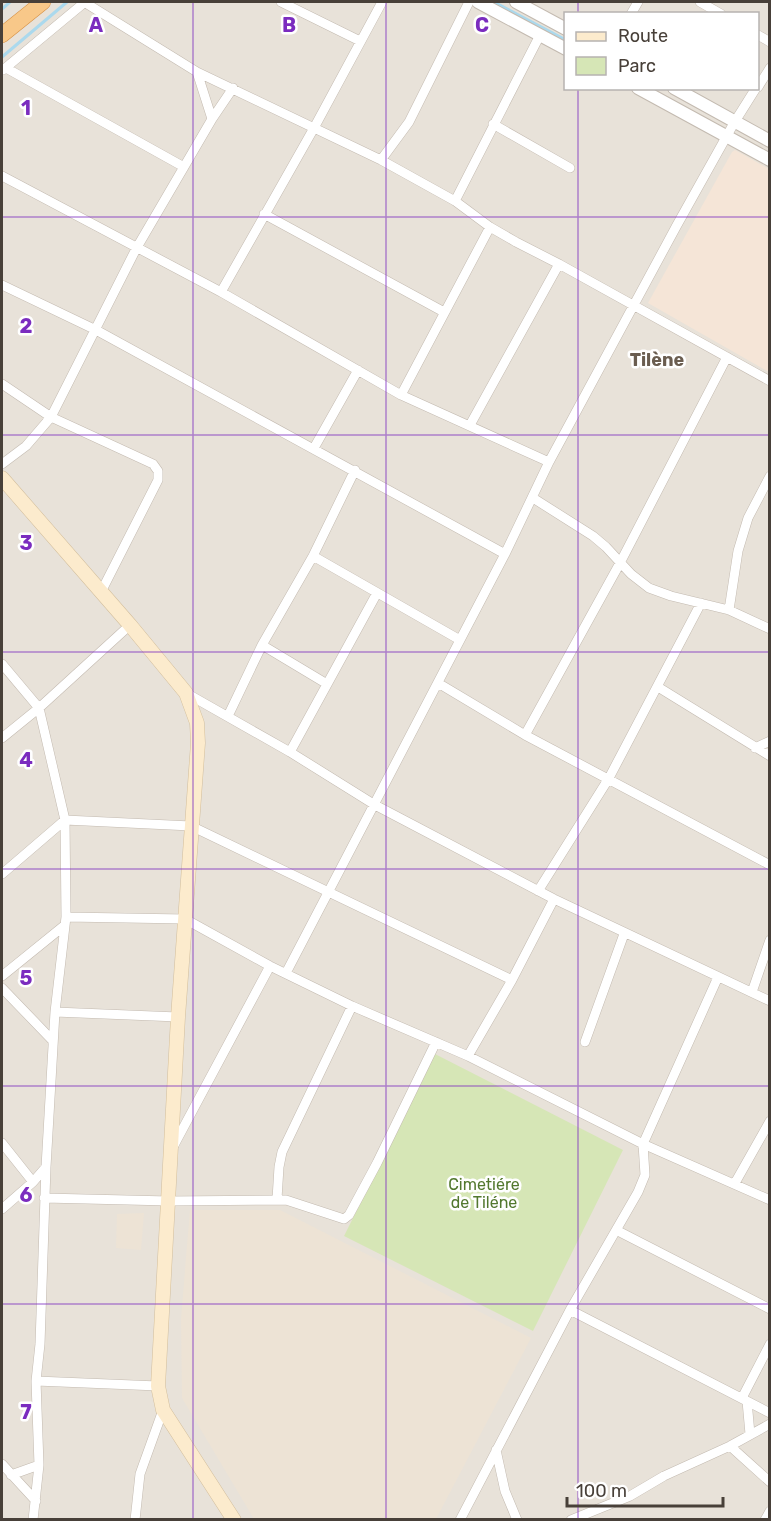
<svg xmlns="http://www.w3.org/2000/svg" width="771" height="1521" font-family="Rubik,sans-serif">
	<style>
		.residential { fill: #e8e2d9; fill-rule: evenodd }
		.commercial { fill: #f5e5d7 }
		.education { fill: #ede3d5 }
		.green { fill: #d6e6b6 }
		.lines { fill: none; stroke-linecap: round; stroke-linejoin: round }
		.stream { stroke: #abd9ed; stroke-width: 3 }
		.minor-casing { stroke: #c3bab0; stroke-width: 10 }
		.tertiary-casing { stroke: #c3bab0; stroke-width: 14 }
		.secondary-casing { stroke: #d2be9c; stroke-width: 15 }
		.trunk-casing { stroke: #d69043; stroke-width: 16 }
		.minor { stroke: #fff; stroke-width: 9 }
		.tertiary { stroke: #fff; stroke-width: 12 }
		.secondary { stroke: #fcebcd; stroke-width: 14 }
		.trunk { stroke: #f8c889; stroke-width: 15 }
		.grid { fill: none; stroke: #7b2cbf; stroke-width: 1.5; stroke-opacity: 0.55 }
		.labels { text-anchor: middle; stroke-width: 5; stroke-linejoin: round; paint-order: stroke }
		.park-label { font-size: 16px; fill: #52782e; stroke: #fff }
		.neighbourhood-label { font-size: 18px; font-weight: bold; fill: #6a5d50; stroke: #fff }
		.grid-label { font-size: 20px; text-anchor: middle; font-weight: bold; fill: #7b2cbf; stroke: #fff; stroke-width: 5; stroke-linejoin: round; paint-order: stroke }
	</style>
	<rect width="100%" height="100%" fill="#f4f0ea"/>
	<!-- residential -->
	<path class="residential" d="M 2,2 L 769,2 L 769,1519 L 2,1519 ZM 566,14 L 758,14 L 758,88 L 566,88 Z"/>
	<!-- commercial -->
	<path class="commercial" d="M 735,150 L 769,169 L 769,372 L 648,303 L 732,152 Z"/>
	<!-- education -->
	<path class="education" d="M 190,1210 L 280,1210 L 531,1338 L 436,1519 L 254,1519 L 182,1398 L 181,1318 Z
		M 144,1213 L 141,1250 L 116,1248 L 117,1214 Z"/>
	<!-- green -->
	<path class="green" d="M 435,1054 L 623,1150 L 533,1331 L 344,1236 Z"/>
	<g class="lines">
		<!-- stream -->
		<path class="stream" d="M 494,2 L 566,40
			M 2,9 L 10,2
			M 2,57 L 67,2"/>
		<defs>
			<path id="minor" d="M 84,2 L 197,72 L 381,160 L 455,201 L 490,227 L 516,242 L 559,264 L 770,381
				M 281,2 L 360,41
				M 700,2 L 721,14
				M 631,14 L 638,2
				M 758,35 L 770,42
				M 6,68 L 184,167
				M 3,70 L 85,2
				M 197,72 L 212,119
				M 758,87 L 770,68
				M 493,124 L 570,168
				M 381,160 L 409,122 L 469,2
				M 2,176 L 221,292 L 401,395 L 549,462
				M 455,201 L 540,35
				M 264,214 L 444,312
				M 2,285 L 96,330 L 505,554
				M 221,292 L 314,128 L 382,2
				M 2,384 L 51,417 L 153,464 L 158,471 L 158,480 L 101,592
				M 401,395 L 490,227
				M 470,425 L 559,264
				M 314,448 L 358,370
				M 2,464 L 26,446 L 51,417 L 136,249 L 212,119 L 233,88
				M 533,498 L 593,536 L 606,547 L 631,574 L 649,588 L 671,596 L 729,610 L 770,629
				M 313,556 L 460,640
				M 729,610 L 738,551 L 748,518 L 770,476
				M 262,645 L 327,684
				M 2,664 L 39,708 L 2,738
				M 438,683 L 525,735 L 770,865
				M 658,687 L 770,756
				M 186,693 L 290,752 L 375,805 L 554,899 L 770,1001
				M 228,716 L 262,645 L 313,556 L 355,470
				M 525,735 L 620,563 L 727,357
				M 755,748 L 770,741
				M 290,752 L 377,593
				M 2,874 L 65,820 L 191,826 L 512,980
				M 538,891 L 609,778 L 701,603
				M 66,917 L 185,919 L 270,966 L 352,1006 L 468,1056 L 512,980 L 554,899
				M 286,973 L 505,554 L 549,462 L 677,225 L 734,123 L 756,88
				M 2,976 L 65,925
				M 2,988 L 53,1041
				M 752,992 L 770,940
				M 55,1012 L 178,1017
				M 585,1042 L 624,934
				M 468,1056 L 643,1144 L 770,1200
				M 2,1143 L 33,1182
				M 173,1147 L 270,966
				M 735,1183 L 770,1121
				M 44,1198 L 169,1201 L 286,1200 L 344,1219 L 349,1215 L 377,1163 L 436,1042
				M 277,1199 L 279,1167 L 282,1152 L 352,1006
				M 2,1209 L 33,1182 L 46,1167 L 55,1012 L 66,917 L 65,820 L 39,708 L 130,625
				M 616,1230 L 770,1309
				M 570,1310 L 770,1413
				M 36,1381 L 158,1386
				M 742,1398 L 770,1344
				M 747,1401 L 750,1434
				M 730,1446 L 770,1482
				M 496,1450 L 505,1491 L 517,1520
				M 2,1464 L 36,1501
				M 11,1475 L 39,1465
				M 33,1520 L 39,1465 L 36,1381 L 40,1344 L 46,1167
				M 135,1520 L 140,1474 L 163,1410
				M 460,1520 L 570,1310 L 638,1192 L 645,1175 L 643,1144 L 718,977
				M 571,1520 L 630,1496 L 664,1476 L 730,1446 L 770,1424
				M 765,1520 L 770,1511"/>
			<path id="tertiary" d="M 478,2 L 566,49
				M 516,2 L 566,29
				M 638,88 L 770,160
				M 674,88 L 770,141"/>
			<path id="secondary" d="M 2,478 L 130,625 L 186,693 L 197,723 L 198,743 L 178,1017 L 158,1386 L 163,1410 L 234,1520"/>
			<path id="trunk" d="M 2,35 L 43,2"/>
		</defs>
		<!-- minor casing -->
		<use href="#minor" class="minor-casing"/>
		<!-- tertiary casing -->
		<use href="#tertiary" class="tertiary-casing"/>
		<!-- secondary casing -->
		<use href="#secondary" class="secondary-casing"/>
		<!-- trunk casing -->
		<use href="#trunk" class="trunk-casing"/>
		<!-- minor -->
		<use href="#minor" class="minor"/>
		<!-- tertiary -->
		<use href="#tertiary" class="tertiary"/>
		<!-- secondary -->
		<use href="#secondary" class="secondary"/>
		<!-- trunk -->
		<use href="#trunk" class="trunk"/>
	</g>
	<!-- grid -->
	<path class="grid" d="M 193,2 L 193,1520M 386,2 L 386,1520M 578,2 L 578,14M 578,88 L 578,1520M 2,217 L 770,217M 2,435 L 770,435M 2,652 L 770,652M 2,869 L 770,869M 2,1086 L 770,1086M 2,1304 L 770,1304"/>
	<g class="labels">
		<!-- park labels -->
		<g class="park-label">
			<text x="484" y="1190">Cimetiére<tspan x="484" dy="18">de Tiléne</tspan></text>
		</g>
		<!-- neighbourhood labels -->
		<g class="neighbourhood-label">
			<text x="657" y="366">Tilène</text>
		</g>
	</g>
	<g class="grid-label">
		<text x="96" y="32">A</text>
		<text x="289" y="32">B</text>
		<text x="482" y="32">C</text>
		<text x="26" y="115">1</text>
		<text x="26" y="333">2</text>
		<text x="26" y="550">3</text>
		<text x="26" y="767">4</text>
		<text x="26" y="985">5</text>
		<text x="26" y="1202">6</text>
		<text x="26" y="1419">7</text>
	</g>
	<!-- border -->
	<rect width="771" height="1521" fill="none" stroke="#484039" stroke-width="6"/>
	<!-- legend -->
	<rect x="564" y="12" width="195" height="78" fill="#ffffff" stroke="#b6b3b0" stroke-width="1.5"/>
	<rect x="576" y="32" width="30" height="9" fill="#fcebcd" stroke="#b6b3b0" stroke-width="1.5"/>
	<text x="618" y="42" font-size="18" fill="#484039">Route</text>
	<rect x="576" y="57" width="30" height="18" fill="#d6e6b6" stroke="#b6b3b0" stroke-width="1.5"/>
	<text x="618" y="72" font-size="18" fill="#484039">Parc</text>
	<!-- scale -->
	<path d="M567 1497v9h156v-9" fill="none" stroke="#484039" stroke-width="3"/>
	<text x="576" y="1497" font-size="18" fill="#484039" stroke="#ffffff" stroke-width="4.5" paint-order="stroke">100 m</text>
</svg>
